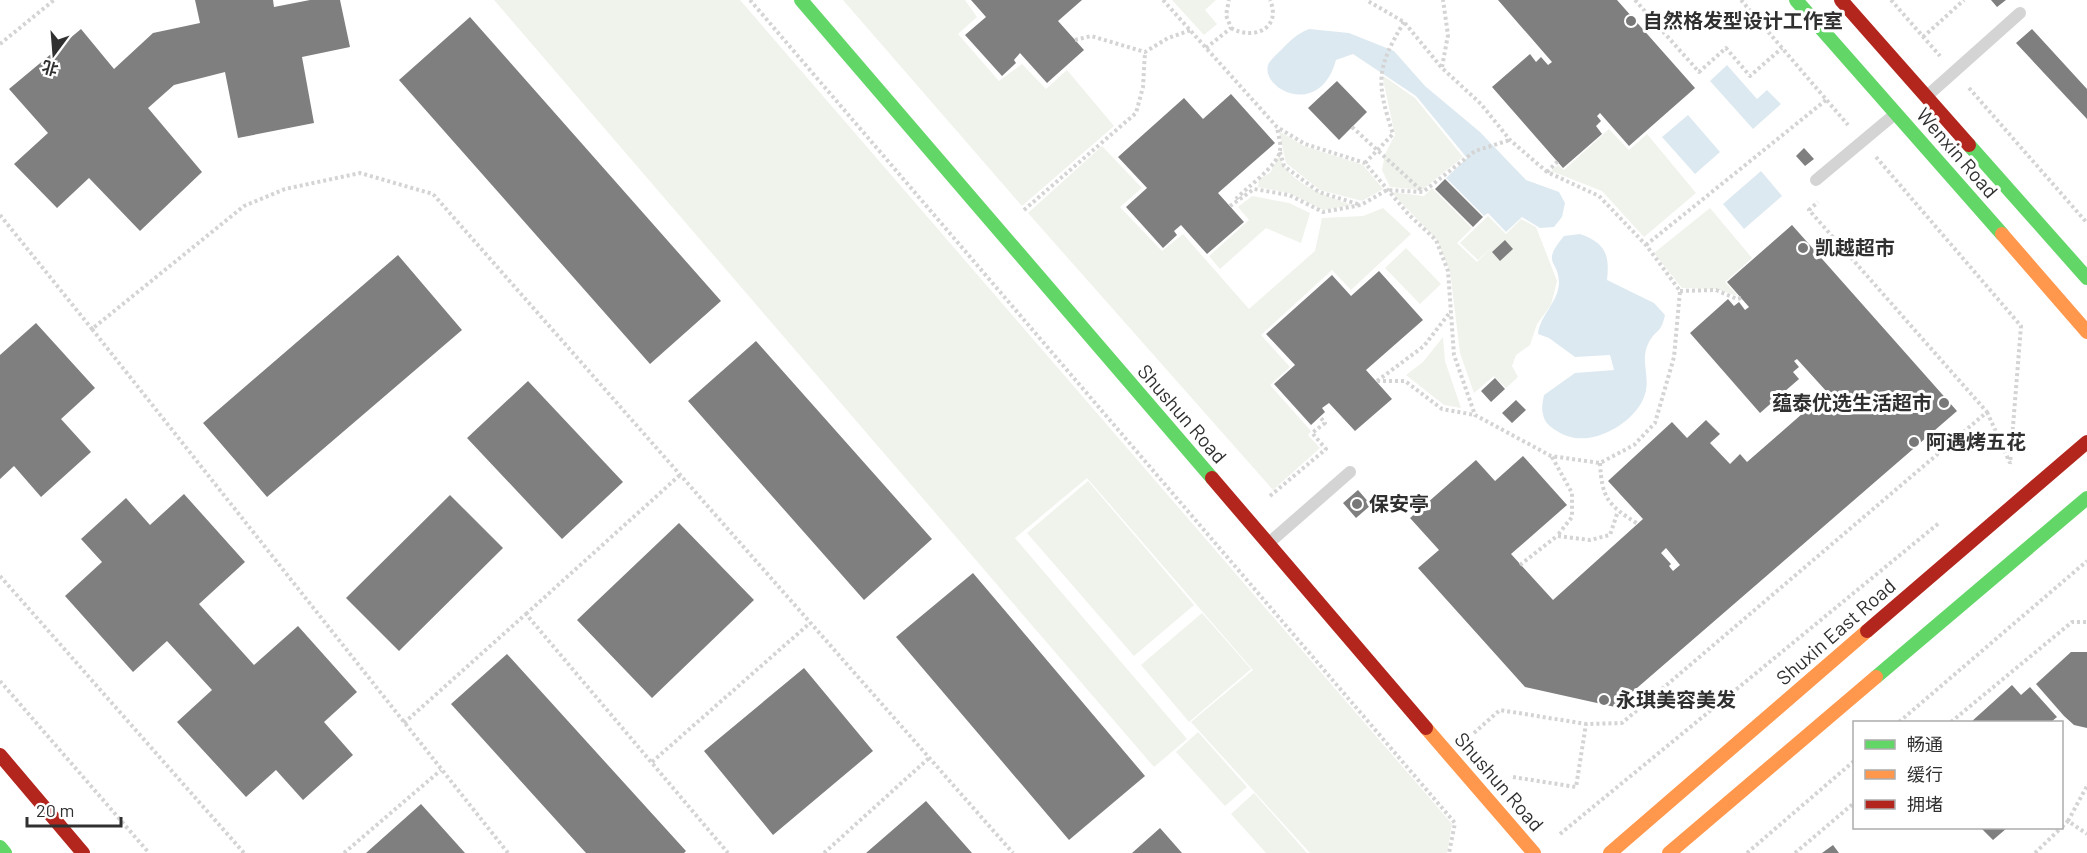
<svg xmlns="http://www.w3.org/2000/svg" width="2087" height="853" font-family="Barlow,'Noto Sans SC',sans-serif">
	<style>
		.green { fill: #f0f3ec }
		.water { fill: #dde9f0 }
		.building { fill: #7f7f7f; fill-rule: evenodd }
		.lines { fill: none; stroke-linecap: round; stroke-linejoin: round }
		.path { stroke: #d4d4d4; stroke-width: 4; stroke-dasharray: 3 3; stroke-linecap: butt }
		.lane { stroke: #d4d4d4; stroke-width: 12 }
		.fast { stroke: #63d668; stroke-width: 14 }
		.slow { stroke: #ff974d; stroke-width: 14 }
		.jam { stroke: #b3261e; stroke-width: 14 }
		.poi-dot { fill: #787878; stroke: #fff; stroke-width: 2 }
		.labels { text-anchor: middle; stroke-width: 6; stroke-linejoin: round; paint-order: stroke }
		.poi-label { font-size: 20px; font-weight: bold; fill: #303030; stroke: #fff; text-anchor: start }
		.street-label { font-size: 20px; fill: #303030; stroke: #fff }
	</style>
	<rect width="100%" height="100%" fill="#fff"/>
	<!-- green -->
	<path class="green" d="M 494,0 L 740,0 L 1452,824 L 1447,853 L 1310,853 L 1191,722 L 1253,670 L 1087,478 L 1015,538 L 1187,739 L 1154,767 Z
		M 843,0 L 965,0 L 977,17 L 958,34 L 999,81 L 1022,64 L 1046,89 L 1067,70 L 1114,126 L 1022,206 Z
		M 1172,0 L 1216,0 L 1205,10 L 1217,24 L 1204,35 Z
		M 1382,75 L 1415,98 L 1463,157 L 1422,190 L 1390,187 L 1382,170 L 1385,154 L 1395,135 Z
		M 1609,129 L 1629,150 L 1647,134 L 1696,193 L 1644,237 L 1602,191 L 1551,171 L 1558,165 L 1564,170 Z
		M 1279,131 L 1304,146 L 1363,165 L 1383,189 L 1362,201 L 1320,190 L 1286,163 Z
		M 1102,146 L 1142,188 L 1120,207 L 1162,251 L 1183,234 L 1249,309 L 1315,251 L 1322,218 L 1363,216 L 1383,208 L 1411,234 L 1351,290 L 1332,270 L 1261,335 L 1290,367 L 1270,385 L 1311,431 L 1308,435 L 1320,448 L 1273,490 L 1028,213 Z
		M 1279,156 C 1289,184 1326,196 1352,205 L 1323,210 L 1289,193 L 1258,187 L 1259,179 L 1270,173 Z
		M 1432,188 L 1472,228 L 1457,243 L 1477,262 L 1494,245 L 1478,260 L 1460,243 L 1488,216 L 1506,234 L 1521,219 L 1536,227 L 1557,281 L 1551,305 L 1537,324 L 1530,345 L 1516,355 L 1512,366 L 1518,377 L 1506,388 L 1494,376 L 1474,393 L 1460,353 L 1450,271 L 1437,240 L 1391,192 L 1424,196 Z
		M 1252,196 L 1289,203 L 1310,213 L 1301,243 L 1266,228 L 1220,269 L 1209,256 L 1249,220 L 1238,207 Z
		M 1710,208 L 1752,258 L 1725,282 L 1738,296 L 1716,289 L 1682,288 L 1654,253 Z
		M 1406,248 L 1441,284 L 1420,304 L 1385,268 Z
		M 1443,337 L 1445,361 L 1461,408 L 1444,405 L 1406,375 L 1423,362 Z
		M 1088,481 L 1194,605 L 1134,656 L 1027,533 Z
		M 1202,613 L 1251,669 L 1189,722 L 1141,665 Z
		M 1198,732 L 1247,787 L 1225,806 L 1176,752 Z
		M 1254,793 L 1307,853 L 1266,853 L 1231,814 Z"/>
	<!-- water -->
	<path class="water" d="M 1309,29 L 1349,33 L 1394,51 L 1425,86 L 1480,132 L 1526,180 L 1559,192 L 1565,203 L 1562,217 L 1554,227 L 1540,228 L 1522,217 L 1506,232 L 1488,213 L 1484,216 L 1446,178 L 1467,158 L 1416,96 L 1353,54 L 1336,60 C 1320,119 1261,90 1268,65 C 1270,60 1276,55 1280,51 C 1290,41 1296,34 1309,29 Z
		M 1727,65 L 1757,99 L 1767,90 L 1781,104 L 1753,129 L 1710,81 Z
		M 1688,115 L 1720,152 L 1695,174 L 1662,137 Z
		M 1761,171 L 1782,196 L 1744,229 L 1723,204 Z
		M 1580,234 C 1605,243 1610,254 1607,280 L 1654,303 L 1665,315 C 1661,334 1656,329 1649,342 C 1637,364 1657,382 1638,408 C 1621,431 1583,449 1557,431 C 1550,427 1544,422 1543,414 C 1541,408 1543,401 1544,395 L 1575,373 L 1614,370 L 1610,355 L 1575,357 L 1549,338 L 1538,334 C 1540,315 1558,303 1559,283 C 1559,259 1540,265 1564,236 Z"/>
	<!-- building -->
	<path class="building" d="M 195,0 L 273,0 L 274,7 L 310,0 L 340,0 L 350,47 L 302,57 L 314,123 L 238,138 L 225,72 L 174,85 L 148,108 L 202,172 L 140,231 L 89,178 L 57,208 L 14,164 L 48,133 L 9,89 L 81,29 L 114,69 L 153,33 L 200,23 Z
		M 971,0 L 1082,0 L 1058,21 L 1084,50 L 1047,83 L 1020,53 L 1014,60 L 1016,63 L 1002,76 L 965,35 L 986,17 Z
		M 1498,0 L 1617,0 L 1695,88 L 1629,146 L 1600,113 L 1597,116 L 1601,121 L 1596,126 L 1602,134 L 1563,168 L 1492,87 L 1530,54 L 1536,62 L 1541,57 L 1548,65 L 1552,62 Z
		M 1991,0 L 2006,0 L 1997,7 Z
		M 470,17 L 721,301 L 650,364 L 399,80 Z
		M 2032,29 L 2087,89 L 2087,119 L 2016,43 Z
		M 1337,81 L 1367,112 L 1339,140 L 1308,108 Z
		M 1231,94 L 1275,143 L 1218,193 L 1244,222 L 1207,254 L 1181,225 L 1174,231 L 1177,235 L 1163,248 L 1126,207 L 1147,188 L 1118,157 L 1184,98 L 1203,119 Z
		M 1804,148 L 1814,159 L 1805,166 L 1796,156 Z
		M 1445,179 L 1483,217 L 1473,227 L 1435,189 Z
		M 1792,225 L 1957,411 L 1615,707 L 1525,687 L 1418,568 L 1439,550 L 1410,518 L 1476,460 L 1495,481 L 1523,456 L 1567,505 L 1511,554 L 1553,600 L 1643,519 L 1608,481 L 1672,422 L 1687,438 L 1706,420 L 1720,434 L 1710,443 L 1730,464 L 1740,454 L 1747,462 L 1827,392 L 1797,359 L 1794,361 L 1799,367 L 1793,372 L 1799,379 L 1760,413 L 1690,333 L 1728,299 L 1734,306 L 1739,302 L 1745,310 L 1749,307 L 1727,282 ZM 1666,548 L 1680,565 L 1673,571 L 1669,566 L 1671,564 L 1661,553 Z
		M 1505,240 L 1513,249 L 1500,261 L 1492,252 Z
		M 398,255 L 462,330 L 267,497 L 203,423 Z
		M 1379,271 L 1423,320 L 1366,370 L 1392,399 L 1355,431 L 1329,403 L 1322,408 L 1325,412 L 1311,425 L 1274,384 L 1295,365 L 1266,334 L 1332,275 L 1351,296 Z
		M 36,323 L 95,388 L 61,419 L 91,452 L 41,497 L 14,466 L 0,479 L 0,355 Z
		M 756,341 L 932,539 L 864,600 L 688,401 Z
		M 1495,378 L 1505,389 L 1491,402 L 1481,391 Z
		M 528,381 L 623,482 L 562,539 L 467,438 Z
		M 1516,400 L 1526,410 L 1512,423 L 1502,413 Z
		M 1358,490 L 1371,505 L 1356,518 L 1343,503 Z
		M 184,494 L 245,562 L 199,604 L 254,665 L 298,626 L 357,692 L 324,722 L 353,755 L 303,800 L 276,770 L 246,797 L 177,722 L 212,690 L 167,641 L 133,672 L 65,596 L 102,562 L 81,539 L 126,498 L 150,525 Z
		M 450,495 L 503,548 L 399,651 L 346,598 Z
		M 679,523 L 754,600 L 652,698 L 577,620 Z
		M 973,573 L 1145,776 L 1069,840 L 896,637 Z
		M 2071,652 L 2087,652 L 2087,728 L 2074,725 L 2064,716 L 2036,684 Z
		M 507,654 L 686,851 L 684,853 L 586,853 L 451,704 Z
		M 804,668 L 873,751 L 773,835 L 704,751 Z
		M 2012,685 L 2021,695 L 2030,687 L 2057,717 L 2051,722 L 1971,722 Z
		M 926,801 L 972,853 L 866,853 Z
		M 421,804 L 465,853 L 366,853 Z
		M 1160,828 L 1182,853 L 1132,853 Z
		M 1981,828 L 2007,828 L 1993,840 Z
		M 1833,845 L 1839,853 L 1822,853 Z"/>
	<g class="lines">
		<!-- path -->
		<path class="path" d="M 750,0 L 1455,823 L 1449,853
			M 1163,0 L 1277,127 L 1305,144 L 1365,163 L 1409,215 L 1436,240 L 1448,271 L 1454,355 L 1475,415 L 1551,456 L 1600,463 L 1634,445 L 1655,423 L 1674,357 L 1680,291 L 1646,245 L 1599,196 L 1547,172 L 1510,140 L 1481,104 L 1442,68 L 1404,22 L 1366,0
			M 1635,0 L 1699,72 L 1726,48 L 1750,76 L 1782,48
			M 1741,0 L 1848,125
			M 1891,0 L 1940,56
			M 1231,28 C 1254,41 1282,28 1270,0
			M 1923,37 L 1964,0
			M 1075,40 L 1091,36 L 1145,52 L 1168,38 L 1191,30
			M 0,44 L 54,0
			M 1206,48 L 1231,28 L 1226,15 L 1229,0
			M 1442,67 L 1448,35 L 1443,0
			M 1969,88 L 2087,223
			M 1352,127 L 1422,191
			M 1280,152 L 1284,166 L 1319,192 L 1361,205
			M 1876,157 L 2021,326 L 2010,464
			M 1365,163 L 1393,134 C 1376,82 1376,69 1404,22
			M 1547,172 L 1558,161
			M 1236,199 C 1247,187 1279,165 1280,150 C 1281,143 1278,134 1277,127
			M 1230,206 L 1254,189 L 1289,195 L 1323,212 L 1361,205 L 1387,190 L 1423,192 L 1475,151 L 1510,140
			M 1024,210 L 1136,113 L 1143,87 L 1145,52
			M 0,215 L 92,329
			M 1646,245 L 1826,100
			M 1680,291 L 1716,290 L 1737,299 L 1741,298
			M 1377,381 L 1405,381 L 1442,409 L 1475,415
			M 1377,381 L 1424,346 L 1451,311
			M 1987,412 L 2010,463
			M 1552,457 L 1572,493 L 1572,517 L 1557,536
			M 1600,463 C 1602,499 1608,505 1638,524
			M 1270,496 L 1326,449 L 1312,433 L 1325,423 L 1320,417
			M 1520,565 L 1557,536 L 1590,540 L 1610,535 L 1618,511
			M 0,576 L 244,853
			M 526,614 L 680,475
			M 0,681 L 149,853
			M 1899,722 L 2087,561
			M 1951,722 L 2072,622 L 2087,622
			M 404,723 L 526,614 L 728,853
			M 1474,733 L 1500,710 L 1586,724
			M 652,762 L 810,623
			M 1513,777 L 1576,787 L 1586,724 L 1622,723 L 1987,412 L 1809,210 L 1818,202
			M 2068,821 L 2087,786
			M 2062,827 L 2068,821 L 2087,834
			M 1560,834 L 1939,523
			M 344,853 L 441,770
			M 508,853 L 92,329 L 244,206 L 285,189 L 360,173 L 433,194 L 1013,853
			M 824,853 L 929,758
			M 1747,853 L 1854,761
			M 1795,853 L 1854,803
			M 2035,853 L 2061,828"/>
		<!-- lane -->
		<path class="lane" d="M 1927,96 L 2020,13
			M 1816,180 L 1895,114
			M 1270,542 L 1350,472"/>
		<!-- fast -->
		<path class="fast" d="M 801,0 L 1212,478
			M 1796,0 L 2002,234
			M 1969,145 L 2087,278
			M 1876,677 L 2087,498
			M 0,847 L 5,853"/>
		<!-- slow -->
		<path class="slow" d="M 2002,234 L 2087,332
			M 1426,728 L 1534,853
			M 1610,853 L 1867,631
			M 1669,853 L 1876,677"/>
		<!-- jam -->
		<path class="jam" d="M 1841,0 L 1969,145
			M 1212,478 L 1426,728
			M 1867,631 L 2087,442
			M 0,755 L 83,853"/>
	</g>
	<!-- markers -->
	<g class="poi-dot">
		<circle cx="1631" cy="21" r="6"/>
		<circle cx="1803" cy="248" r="6"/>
		<circle cx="1944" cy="403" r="6"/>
		<circle cx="1914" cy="442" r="6"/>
		<circle cx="1357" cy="504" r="6"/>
		<circle cx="1604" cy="700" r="6"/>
	</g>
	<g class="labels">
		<!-- poi labels -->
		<g class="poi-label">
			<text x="1643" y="28">自然格发型设计工作室</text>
			<text x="1815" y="255">凯越超市</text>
			<text x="1932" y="410" text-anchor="end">蕴泰优选生活超市</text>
			<text x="1926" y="449">阿遇烤五花</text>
			<text x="1369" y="511">保安亭</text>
			<text x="1616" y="707">永琪美容美发</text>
		</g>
		<!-- street labels -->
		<g class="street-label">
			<text transform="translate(1957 153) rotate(49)" y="7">Wenxin Road</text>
			<text transform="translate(1182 414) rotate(49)" y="7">Shushun Road</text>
			<text transform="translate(1836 632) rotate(-41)" y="7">Shuxin East Road</text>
			<text transform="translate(1499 782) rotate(49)" y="7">Shushun Road</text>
		</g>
	</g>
	<!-- legend -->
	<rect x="1853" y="721" width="210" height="108" fill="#ffffff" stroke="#acacac" stroke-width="1.5"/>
	<rect x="1865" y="740" width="30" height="9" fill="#63d668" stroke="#acacac" stroke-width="1.5"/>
	<text x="1907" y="751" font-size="18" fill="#303030">畅通</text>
	<rect x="1865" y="770" width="30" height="9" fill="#ff974d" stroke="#acacac" stroke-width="1.5"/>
	<text x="1907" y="781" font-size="18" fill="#303030">缓行</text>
	<rect x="1865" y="800" width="30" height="9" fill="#b3261e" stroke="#acacac" stroke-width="1.5"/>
	<text x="1907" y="811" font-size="18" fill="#303030">拥堵</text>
	<!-- north arrow -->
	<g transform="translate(54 54) rotate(196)" stroke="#ffffff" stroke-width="4.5" paint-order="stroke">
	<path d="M0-4.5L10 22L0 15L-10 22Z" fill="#303030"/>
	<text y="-9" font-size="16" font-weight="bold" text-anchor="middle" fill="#303030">北</text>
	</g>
	<!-- scale -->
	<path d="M27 817v9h94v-9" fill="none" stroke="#303030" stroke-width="3"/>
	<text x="36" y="817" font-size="18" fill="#303030" stroke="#ffffff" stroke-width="4.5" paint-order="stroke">20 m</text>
</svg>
